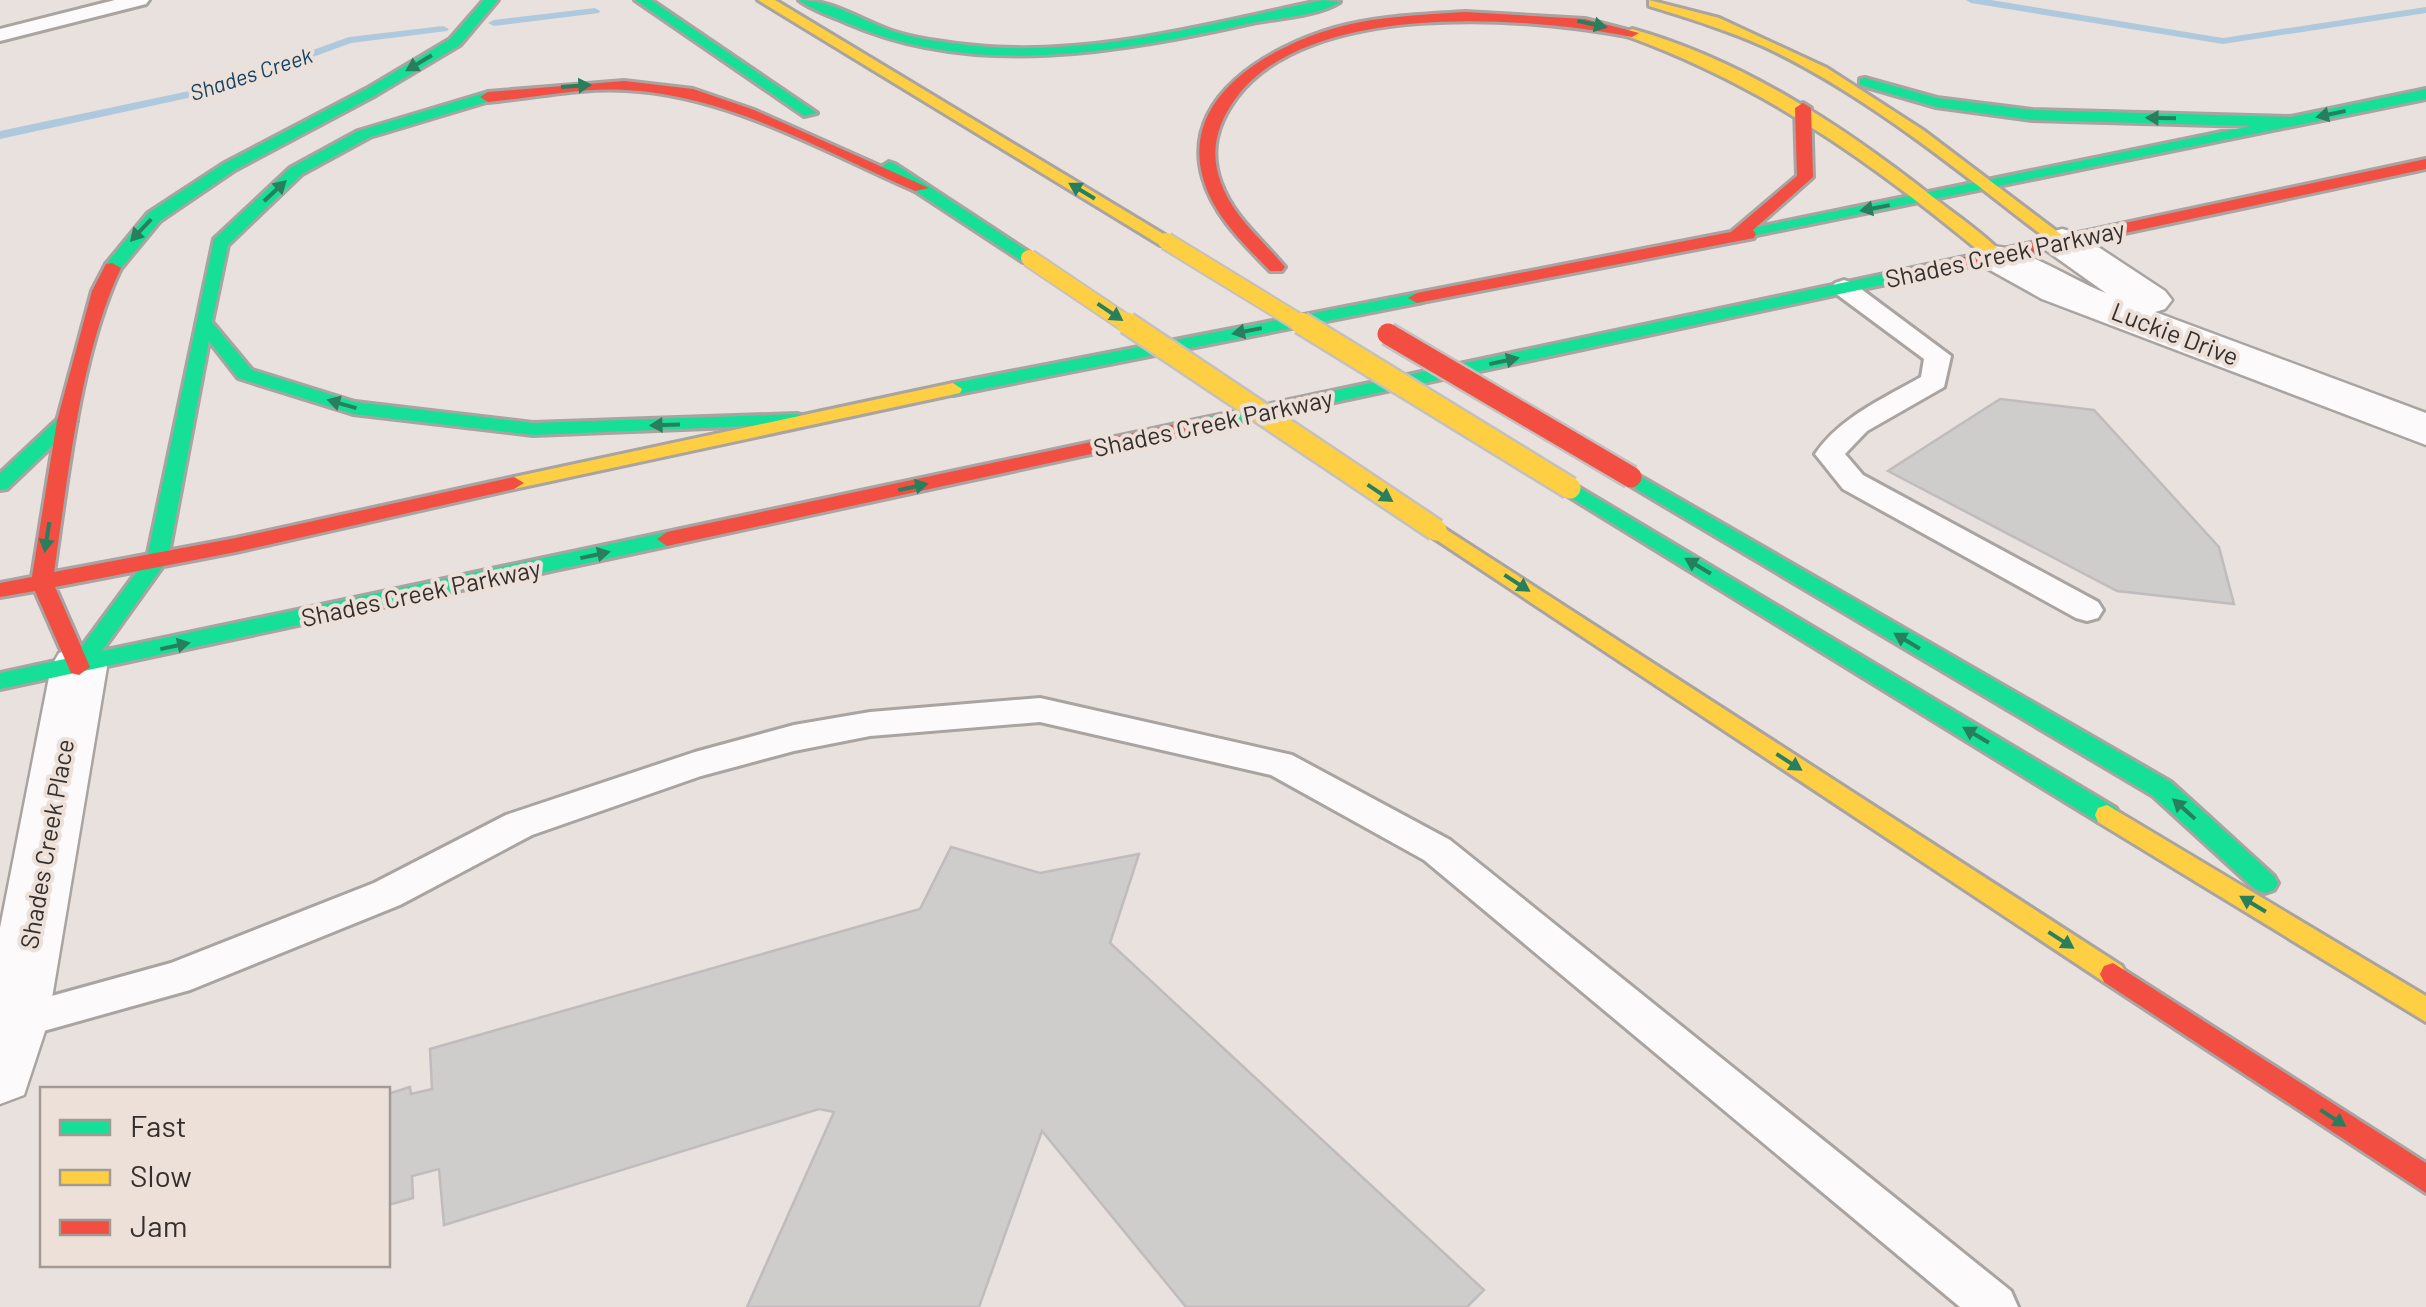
<svg xmlns="http://www.w3.org/2000/svg" width="2426" height="1307" font-family="Barlow,sans-serif">
	<style>
		.lines { fill: none; stroke-linecap: round; stroke-linejoin: round }
		.stream { fill: #aec9de; fill-rule: evenodd }
		.building { fill: #cfcccc; stroke: #c0bcbd; stroke-width: 2.5 }
		.lane-casing { stroke: #a9a4a1; stroke-width: 6 }
		.street-casing { stroke: #a9a4a1; stroke-width: 5 }
		.fast-casing { stroke: #a9a4a1; stroke-width: 6 }
		.slow-casing { stroke: #a9a4a1; stroke-width: 6 }
		.jam-casing { stroke: #a9a4a1; stroke-width: 6 }
		.lane { fill: #fcfafa; fill-rule: evenodd }
		.street { fill: #fcfafa; fill-rule: evenodd }
		.fast { fill: #16e098; fill-rule: evenodd }
		.slow { fill: #ffcf43; fill-rule: evenodd }
		.jam { fill: #f24e42; fill-rule: evenodd }
		.slow-bridge-far1-casing { stroke: #c3c0bd; stroke-width: 20; stroke-linecap: butt }
		.slow-bridge-casing { stroke: #c3c0bd; stroke-width: 26; stroke-linecap: butt }
		.jam-bridge-casing { stroke: #c3c0bd; stroke-width: 26; stroke-linecap: butt }
		.slow-bridge-far1 { stroke: #ffcf43; stroke-width: 16 }
		.slow-bridge { stroke: #ffcf43; stroke-width: 21 }
		.jam-bridge { stroke: #f24e42; stroke-width: 21 }
		.oneway { fill: #277f5d }
		.labels { text-anchor: middle; stroke-width: 8; stroke-linejoin: round; paint-order: stroke }
		.far-water-label { font-size: 22px; font-style: italic; fill: #124463; stroke: #ece0d9 }
		.street-label { font-size: 25px; fill: #35302d; stroke: #ece0d9 }
	</style>
	<rect width="100%" height="100%" fill="#e8e1dd"/>
	<g class="lines">
		<!-- stream -->
		<path class="stream" d="M 1966,0 L 1991,0 L 2223,38 L 2426,7 L 2426,13 L 2223,44 L 1971,3 Z
			M 595,8 L 600,11 L 599,13 L 494,26 L 488,23 L 494,20 Z
			M 443,26 L 449,29 L 447,31 L 351,43 L 220,91 L 0,139 L 0,131 L 213,86 L 349,37 Z"/>
	</g>
	<!-- building -->
	<path class="building" d="M 2000,399 L 2094,410 L 2219,547 L 2234,604 L 2117,591 L 1888,471 Z
		M 951,847 L 1040,873 L 1139,854 L 1110,943 L 1484,1290 L 1467,1307 L 1186,1307 L 1042,1131 L 979,1307 L 747,1307 L 834,1112 L 819,1109 L 444,1225 L 439,1169 L 412,1176 L 413,1198 L 388,1205 L 388,1094 L 410,1087 L 411,1094 L 432,1089 L 430,1049 L 920,909 Z"/>
	<g class="lines">
		<defs>
			<path id="lane" d="M 115,0 L 149,0 L 146,4 L 0,41 L 0,29 Z
				M 1844,280 L 1853,283 L 1951,356 L 1944,387 L 1867,431 L 1845,454 L 1863,475 L 2098,602 L 2103,610 L 2098,618 L 2087,621 L 2076,618 L 1843,489 L 1815,454 C 1840,417 1883,399 1921,377 L 1924,359 L 1835,293 L 1831,288 L 1835,283 Z
				M 1040,698 L 1292,755 L 1450,840 L 2011,1291 L 2018,1307 L 1960,1307 L 1424,860 L 1271,775 L 1040,722 L 870,736 L 794,751 L 701,776 L 532,835 L 400,905 L 190,990 L 15,1039 L 0,1032 L 1,1010 L 171,963 L 374,883 L 506,815 L 695,752 L 794,725 L 870,712 Z"/>
			<path id="street" d="M 2062,229 L 2077,233 L 2165,291 L 2172,300 L 2165,309 L 2155,312 L 2426,413 L 2426,445 L 2042,299 L 1981,265 L 1975,256 L 1981,247 C 2013,239 2071,280 2106,293 L 2047,251 L 2041,242 L 2047,233 Z
				M 79,647 L 99,653 L 107,667 L 48,1022 L 24,1095 L 0,1104 L 0,928 L 51,667 L 59,653 Z"/>
			<path id="fast" d="M 484,0 L 498,0 L 460,45 L 376,95 L 235,170 L 160,221 L 118,272 L 106,272 L 106,264 L 148,213 L 223,164 L 366,89 L 450,39 Z
				M 635,0 L 651,0 L 817,113 L 804,116 Z
				M 799,0 C 832,0 861,20 892,31 C 917,39 942,42 967,45 C 1086,59 1208,24 1323,0 L 1340,2 C 1318,16 1278,18 1252,23 C 1120,52 975,79 847,23 C 831,16 812,10 799,0 Z
				M 1865,78 L 1937,98 L 2032,110 L 2291,117 L 2426,89 L 2426,99 L 1742,238 L 1740,234 L 1748,229 L 2251,126 L 2032,120 L 1936,107 L 1860,85 L 1860,79 Z
				M 488,92 L 496,97 L 493,100 L 370,137 L 302,174 L 228,245 L 212,322 L 252,370 L 355,402 L 533,423 L 797,414 L 804,416 L 807,420 L 804,424 L 533,435 L 353,414 L 238,378 L 209,341 L 168,559 L 102,651 L 667,532 L 677,539 L 667,546 L 0,689 L 0,673 L 74,657 L 147,558 L 214,239 L 290,168 L 358,131 Z
				M 889,162 L 895,164 L 1038,258 L 1035,262 L 1023,262 L 883,170 L 881,167 Z
				M 1960,258 L 1966,259 L 1966,267 L 1181,435 L 1171,429 L 1181,423 Z
				M 1417,293 L 1426,298 L 1423,302 L 953,395 L 944,389 L 953,383 Z
				M 67,415 L 74,417 L 77,421 L 74,425 L 7,489 L 0,490 L 0,473 L 60,417 Z
				M 1631,471 L 2171,782 L 2274,876 L 2278,883 L 2274,890 L 2265,893 L 2256,890 L 2153,796 L 1624,482 L 1621,477 Z
				M 1570,482 L 2116,808 L 2119,815 L 2116,822 L 2098,822 L 1563,493 L 1560,488 Z"/>
			<path id="slow" d="M 758,0 L 775,0 L 1175,241 L 1172,245 L 1160,245 Z
				M 1649,0 L 1719,18 L 1827,68 L 1923,130 L 2071,242 L 2062,247 L 2056,246 C 1963,175 1871,97 1765,47 C 1727,30 1688,18 1649,6 Z
				M 1632,29 C 1743,60 1844,127 1933,197 C 1957,216 1985,234 2005,256 L 2002,260 L 1990,260 C 1876,165 1767,87 1627,36 L 1625,33 Z
				M 953,383 L 962,389 L 960,393 L 514,489 L 504,483 L 514,477 Z
				M 1436,523 L 2122,966 L 2126,974 L 2122,982 L 2113,985 L 2104,982 L 1429,535 L 1426,530 Z
				M 2107,805 L 2426,996 L 2426,1022 L 2098,822 L 2095,815 L 2098,808 Z"/>
			<path id="jam" d="M 1465,12 L 1585,19 L 1639,33 L 1632,37 C 1526,16 1308,0 1236,98 C 1217,124 1209,151 1221,183 C 1234,218 1262,239 1285,267 L 1282,271 L 1270,271 C 1244,244 1213,215 1203,178 C 1180,96 1270,47 1335,28 C 1377,16 1422,15 1465,12 Z
				M 624,81 L 693,89 L 754,110 L 929,188 L 915,191 C 823,151 728,95 626,90 C 581,87 533,98 488,102 L 480,97 L 488,92 Z
				M 1803,103 L 1811,108 L 1813,177 L 1753,230 L 1756,234 L 1754,238 L 1417,303 L 1408,298 L 1417,293 L 1731,232 L 1797,176 L 1795,108 Z
				M 2426,159 L 2426,169 L 1960,268 L 1951,263 L 1960,258 Z
				M 112,263 L 121,268 C 80,354 68,478 54,572 L 236,538 L 514,477 L 524,483 L 514,489 L 236,552 L 55,587 L 90,667 L 79,675 L 71,673 L 35,591 L 0,597 L 0,583 L 32,577 L 57,421 L 92,291 L 106,264 Z
				M 1181,423 L 1191,429 L 1188,433 L 667,546 L 657,539 L 667,532 Z
				M 2113,963 L 2426,1163 L 2426,1193 L 2104,982 L 2100,974 L 2104,966 Z"/>
		</defs>
		<!-- lane casing -->
		<use href="#lane" class="lane-casing"/>
		<!-- street casing -->
		<use href="#street" class="street-casing"/>
		<!-- fast casing -->
		<use href="#fast" class="fast-casing"/>
		<!-- slow casing -->
		<use href="#slow" class="slow-casing"/>
		<!-- jam casing -->
		<use href="#jam" class="jam-casing"/>
		<!-- lane -->
		<use href="#lane" class="lane"/>
		<!-- street -->
		<use href="#street" class="street"/>
		<!-- fast -->
		<use href="#fast" class="fast"/>
		<!-- slow -->
		<use href="#slow" class="slow"/>
		<!-- jam -->
		<use href="#jam" class="jam"/>
		<defs>
			<path id="slow-bridge-far1" d="M 1166,241 L 1305,326
				M 1029,258 L 1130,326"/>
			<path id="slow-bridge" d="M 1127,323 L 1436,530
				M 1301,323 L 1570,488"/>
			<path id="jam-bridge" d="M 1388,334 L 1631,477"/>
		</defs>
		<!-- slow-bridge-far1 casing -->
		<use href="#slow-bridge-far1" class="slow-bridge-far1-casing"/>
		<!-- slow-bridge casing -->
		<use href="#slow-bridge" class="slow-bridge-casing"/>
		<!-- jam-bridge casing -->
		<use href="#jam-bridge" class="jam-bridge-casing"/>
		<!-- slow-bridge-far1 -->
		<use href="#slow-bridge-far1" class="slow-bridge-far1"/>
		<!-- slow-bridge -->
		<use href="#slow-bridge" class="slow-bridge"/>
		<!-- jam-bridge -->
		<use href="#jam-bridge" class="jam-bridge"/>
	</g>
	<!-- one-way arrows -->
	<defs><path id="oneway-solid" d="M-6-.8H1V-3.2L6.5 0L1 3.2V.8H-6Z" transform="scale(2.5)"/></defs>
	<g class="oneway">
		<use href="#oneway-solid" transform="translate(1592 24) rotate(12)"/>
		<use href="#oneway-solid" transform="translate(419 63) rotate(149)"/>
		<use href="#oneway-solid" transform="translate(576 86) rotate(-4)"/>
		<use href="#oneway-solid" transform="translate(2331 114) rotate(168)"/>
		<use href="#oneway-solid" transform="translate(2161 118) rotate(-179)"/>
		<use href="#oneway-solid" transform="translate(275 191) rotate(-43)"/>
		<use href="#oneway-solid" transform="translate(1082 191) rotate(-149)"/>
		<use href="#oneway-solid" transform="translate(1875 208) rotate(169)"/>
		<use href="#oneway-solid" transform="translate(141 230) rotate(133)"/>
		<use href="#oneway-solid" transform="translate(1110 312) rotate(34)"/>
		<use href="#oneway-solid" transform="translate(1247 331) rotate(169)"/>
		<use href="#oneway-solid" transform="translate(1504 361) rotate(-12)"/>
		<use href="#oneway-solid" transform="translate(342 404) rotate(-164)"/>
		<use href="#oneway-solid" transform="translate(665 425) rotate(178)"/>
		<use href="#oneway-solid" transform="translate(913 487) rotate(-12)"/>
		<use href="#oneway-solid" transform="translate(1380 493) rotate(34)"/>
		<use href="#oneway-solid" transform="translate(47 537) rotate(99)"/>
		<use href="#oneway-solid" transform="translate(595 555) rotate(-12)"/>
		<use href="#oneway-solid" transform="translate(1698 566) rotate(-149)"/>
		<use href="#oneway-solid" transform="translate(1517 583) rotate(33)"/>
		<use href="#oneway-solid" transform="translate(1907 641) rotate(-149)"/>
		<use href="#oneway-solid" transform="translate(175 646) rotate(-12)"/>
		<use href="#oneway-solid" transform="translate(1976 735) rotate(-149)"/>
		<use href="#oneway-solid" transform="translate(1789 762) rotate(33)"/>
		<use href="#oneway-solid" transform="translate(2184 809) rotate(-138)"/>
		<use href="#oneway-solid" transform="translate(2253 904) rotate(-149)"/>
		<use href="#oneway-solid" transform="translate(2061 940) rotate(33)"/>
		<use href="#oneway-solid" transform="translate(2333 1118) rotate(33)"/>
	</g>
	<g class="labels">
		<!-- far-water labels -->
		<g class="far-water-label">
			<text transform="translate(251 74) rotate(-18)" y="8">Shades Creek</text>
		</g>
		<!-- street labels -->
		<g class="street-label">
			<text transform="translate(2005 254) rotate(-12)" y="9">Shades Creek Parkway</text>
			<text transform="translate(2175 334) rotate(21)" y="9">Luckie Drive</text>
			<text transform="translate(1213 423) rotate(-12)" y="9">Shades Creek Parkway</text>
			<text transform="translate(421 593) rotate(-12)" y="9">Shades Creek Parkway</text>
			<text transform="translate(47 844) rotate(-80)" y="9">Shades Creek Place</text>
		</g>
	</g>
	<!-- legend -->
	<rect x="40" y="1087" width="350" height="180" fill="#ece0d9" stroke="#a39a94" stroke-width="2.5"/>
	<rect x="60" y="1120" width="50" height="15" fill="#16e098" stroke="#a39a94" stroke-width="2.5"/>
	<text x="130" y="1137" font-size="30" fill="#35302d">Fast</text>
	<rect x="60" y="1170" width="50" height="15" fill="#ffcf43" stroke="#a39a94" stroke-width="2.5"/>
	<text x="130" y="1187" font-size="30" fill="#35302d">Slow</text>
	<rect x="60" y="1220" width="50" height="15" fill="#f24e42" stroke="#a39a94" stroke-width="2.5"/>
	<text x="130" y="1237" font-size="30" fill="#35302d">Jam</text>
</svg>
